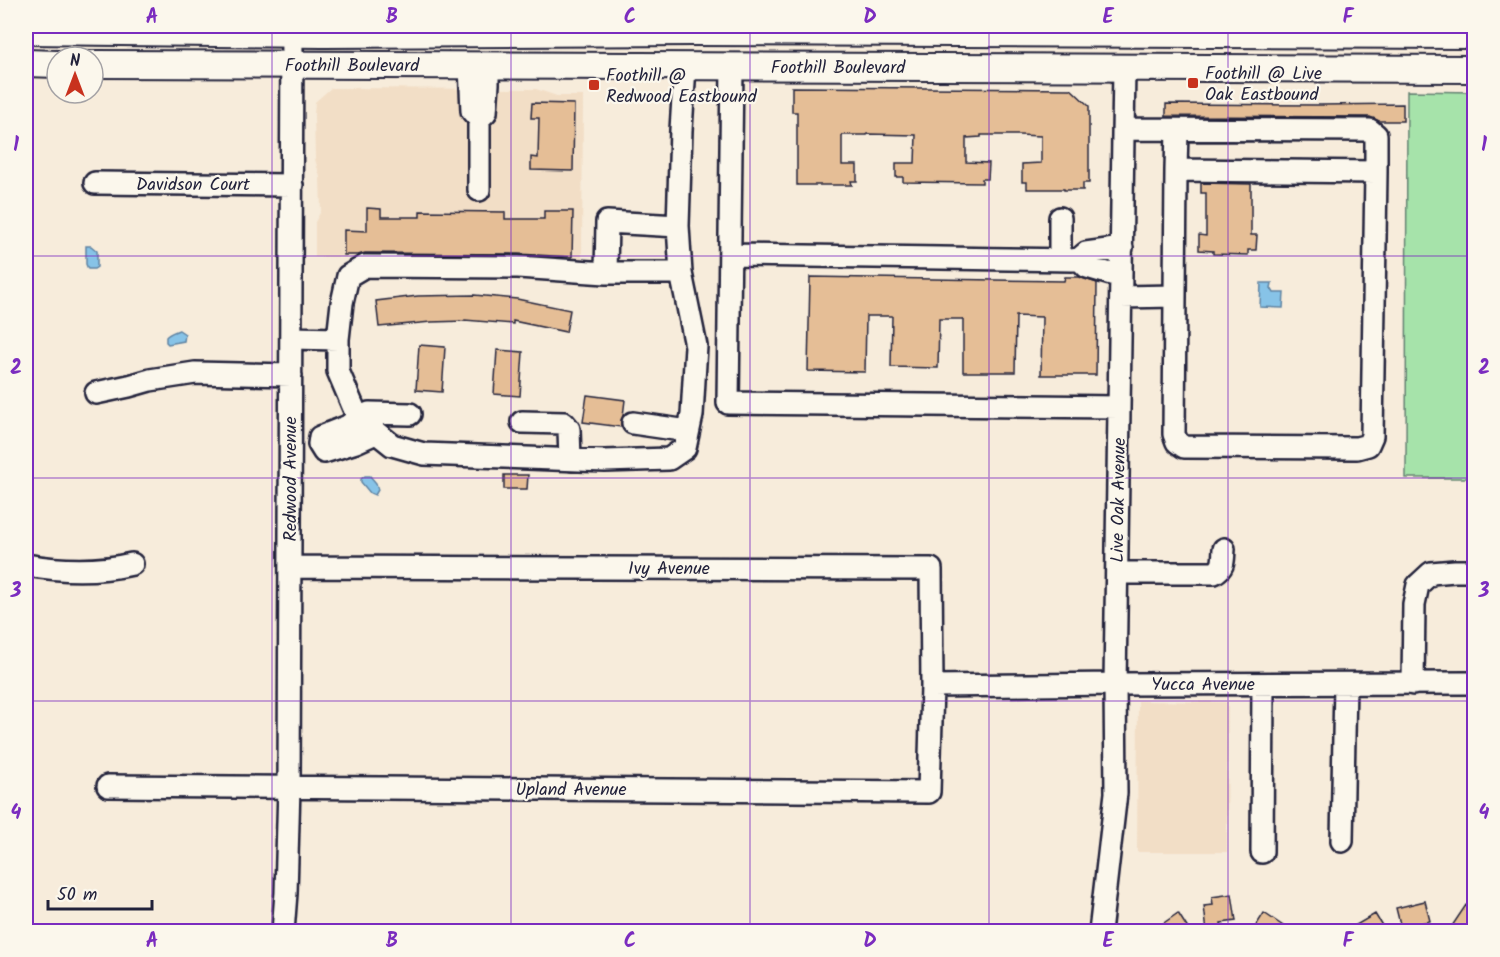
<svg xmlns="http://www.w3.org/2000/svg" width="1500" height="957" font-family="Kalam,sans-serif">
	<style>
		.built { fill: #f2dec6 }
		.green { fill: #a6e3aa; stroke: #648272; stroke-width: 1.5 }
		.water { fill: #87c3e7; stroke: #5f83a2; stroke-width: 1.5 }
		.building { fill: #e5be96; stroke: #22223b; stroke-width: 1.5 }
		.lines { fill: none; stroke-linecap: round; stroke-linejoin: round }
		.minor-casing { stroke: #22223b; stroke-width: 26 }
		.major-casing { stroke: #22223b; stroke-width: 30 }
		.minor { stroke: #fbf7ec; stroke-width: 21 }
		.major { stroke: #fbf7ec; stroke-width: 26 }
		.grid { fill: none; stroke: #7b2cbf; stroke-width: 1.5; stroke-opacity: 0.55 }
		.poi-dot { fill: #c8321e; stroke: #fbf7ec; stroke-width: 2 }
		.labels { text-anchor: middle; stroke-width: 4.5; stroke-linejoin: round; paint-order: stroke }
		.street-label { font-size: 18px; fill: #22223b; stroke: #fbf7ec }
		.poi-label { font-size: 18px; fill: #22223b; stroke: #fbf7ec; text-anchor: start }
		.neatline { fill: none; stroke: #7b2cbf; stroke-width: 2 }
		.grid-label { font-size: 20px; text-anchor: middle; font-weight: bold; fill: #7b2cbf }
	</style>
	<rect width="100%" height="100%" fill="#f7ecdb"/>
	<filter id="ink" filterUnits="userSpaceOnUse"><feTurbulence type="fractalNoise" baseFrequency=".0167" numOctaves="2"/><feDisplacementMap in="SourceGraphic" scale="12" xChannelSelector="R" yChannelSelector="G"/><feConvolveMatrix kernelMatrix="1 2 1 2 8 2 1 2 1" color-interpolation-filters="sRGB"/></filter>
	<g filter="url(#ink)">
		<!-- built -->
		<path class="built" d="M 331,88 L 536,89 L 557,96 L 583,96 L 582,258 L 315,257 L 315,222 L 321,211 L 320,177 L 315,159 L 314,115 L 315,102 Z
			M 1138,701 L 1228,702 L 1227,852 L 1137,852 Z"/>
		<!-- green -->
		<path class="green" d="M 1407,91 L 1474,92 L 1474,478 L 1406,478 Z"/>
		<!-- water -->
		<path class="water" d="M 86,246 L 91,246 L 97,251 L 97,267 L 94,269 L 88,269 L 86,264 Z
			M 1261,283 L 1272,283 L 1271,288 L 1274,293 L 1284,293 L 1283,308 L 1260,307 Z
			M 179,330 L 185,334 L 184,341 L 168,344 L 166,342 L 166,337 C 169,333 174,332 179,330 Z
			M 365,476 L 370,476 L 376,483 L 378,490 L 375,495 L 370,493 L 361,482 L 361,479 Z"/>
		<!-- building -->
		<path class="building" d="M 792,87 L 1071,89 L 1089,106 L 1089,183 L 1083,183 L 1083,190 L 1064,190 L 1064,189 L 1027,189 L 1027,182 L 1022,182 L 1022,164 L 1041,163 L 1041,136 L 1019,135 L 981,135 L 981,137 L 966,138 L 966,162 L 989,163 L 988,179 L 982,179 L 982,183 L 903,182 L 903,177 L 896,177 L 896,163 L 915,163 L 916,135 L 867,134 L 867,135 L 842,135 L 842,165 L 857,165 L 857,181 L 851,181 L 852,185 L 797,185 L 797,112 L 792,112 Z
			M 532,103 L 574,104 L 573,171 L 531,170 L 531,157 L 538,158 L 539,118 L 531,118 Z
			M 1166,104 L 1320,105 L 1403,104 L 1403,121 L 1379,121 L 1370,117 L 1166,116 Z
			M 1201,183 L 1251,184 L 1251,235 L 1257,235 L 1256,250 L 1248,250 L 1248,255 L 1213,254 L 1213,251 L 1199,250 L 1199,235 L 1206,236 L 1206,193 L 1201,193 Z
			M 367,208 L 381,209 L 381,217 L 420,217 L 420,211 L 505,212 L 505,219 L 544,219 L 544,211 L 573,211 L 572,257 L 518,254 L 365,253 L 358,255 L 344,255 L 344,230 L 367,231 Z
			M 810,277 L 1064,281 L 1065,277 L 1080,277 L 1097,283 L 1096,375 L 1041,375 L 1042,317 L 1016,316 L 1015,372 L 963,372 L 963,319 L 939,319 L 938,368 L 891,367 L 892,316 L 866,316 L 865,372 L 808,371 Z
			M 474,295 L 517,299 L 570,310 L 566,332 L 513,321 L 513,324 L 465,320 L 465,321 L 431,322 L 379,327 L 376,301 L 418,296 Z
			M 419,345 L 445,347 L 442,392 L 416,390 Z
			M 497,350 L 523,352 L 520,396 L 494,394 Z
			M 587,395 L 625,400 L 623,416 L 621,421 L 621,427 L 583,422 Z
			M 504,475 L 528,475 L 527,489 L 504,489 Z
			M 1232,894 L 1236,921 L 1221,923 L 1222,932 L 1207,932 L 1204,906 L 1213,905 L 1212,897 Z
			M 1425,901 L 1430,921 L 1415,924 L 1417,932 L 1402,932 L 1396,908 Z
			M 1466,905 L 1474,911 L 1474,932 L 1448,932 Z
			M 1178,913 L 1190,932 L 1151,932 Z
			M 1264,913 L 1292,932 L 1252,932 Z
			M 1375,914 L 1386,932 L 1344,932 Z"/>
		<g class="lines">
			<defs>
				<path id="minor" d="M 470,66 L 472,111 L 479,119 L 479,190
					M 732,66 L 728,403 L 1119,407
					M 479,119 L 486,112 L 488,84 L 488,66
					M 1123,129 L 1370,130 L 1376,135 L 1376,172
					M 1176,170 L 1177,130
					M 95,183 L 292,185
					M 1060,218 L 1060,260
					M 678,226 L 607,222 L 606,273 L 518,267 L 365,266 L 348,276 L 342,303 L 338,339 L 338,371 L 358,418 L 392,445 L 424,454 L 605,461 L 669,459 L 685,448 L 692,415 L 696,346 L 681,273 L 678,226 L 681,130 L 685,66
					M 730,255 L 1072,260 L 1079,259 L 1086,253 L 1122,248
					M 1079,259 L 1087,267 L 1121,277
					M 606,273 L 681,273
					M 1121,297 L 1175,296 L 1176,170 L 1376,172 L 1372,436 L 1368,445 L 1357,448 L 1184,447 L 1177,442 L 1174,434 L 1175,296
					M 291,338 L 338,339
					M 96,393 L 129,386 L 150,380 L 195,373 L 291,375
					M 522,422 L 564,423 L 569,429 L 570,460
					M 633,423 L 688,431
					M 319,444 L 320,437 L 348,426 L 358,418 L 369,413 L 410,414
					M 319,444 L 324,452 L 356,442 L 376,433
					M 26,565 C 61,571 98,572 132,564
					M 1117,573 L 1214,573 C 1225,567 1223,560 1224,549
					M 1413,684 L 1414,604 L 1418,585 L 1431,573 L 1455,571 L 1474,571
					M 932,686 L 1115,684 L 1474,683
					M 108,786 L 929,792 L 932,686 L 931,569 L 290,567
					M 1342,841 L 1345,684
					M 1262,852 L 1263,684
					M 283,932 L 286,893 L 289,787 L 292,26
					M 1100,932 L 1116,793 L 1115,684 L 1124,67"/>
				<path id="major" d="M 26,31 L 323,34 L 692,32 L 1474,35
					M 26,63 L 57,64
					M 93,64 L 1474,69"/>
			</defs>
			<!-- minor casing -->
			<use href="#minor" class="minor-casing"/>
			<!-- major casing -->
			<use href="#major" class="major-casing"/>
			<!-- minor -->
			<use href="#minor" class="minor"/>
			<!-- major -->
			<use href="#major" class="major"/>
		</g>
	</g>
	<!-- grid -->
	<path class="grid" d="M 272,26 L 272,932M 511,26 L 511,932M 750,26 L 750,932M 989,26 L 989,932M 1228,26 L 1228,932M 26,256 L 1474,256M 26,478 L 1474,478M 26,701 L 1474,701"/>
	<!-- markers -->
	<g class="poi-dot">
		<rect x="1187" y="77" width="12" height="12" rx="3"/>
		<rect x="588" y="79" width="12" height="12" rx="3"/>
	</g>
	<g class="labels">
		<!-- street labels -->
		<g class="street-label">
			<text x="352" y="71">Foothill Boulevard</text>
			<text x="838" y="73">Foothill Boulevard</text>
			<text x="193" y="190">Davidson Court</text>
			<text transform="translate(290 479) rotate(-90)" y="6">Redwood Avenue</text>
			<text transform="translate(1118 500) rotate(-89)" y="6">Live Oak Avenue</text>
			<text x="669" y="574">Ivy Avenue</text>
			<text x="1203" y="690">Yucca Avenue</text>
			<text x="571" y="795">Upland Avenue</text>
		</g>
		<!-- poi labels -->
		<g class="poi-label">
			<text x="1205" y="79">Foothill @ Live<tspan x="1205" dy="21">Oak Eastbound</tspan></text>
			<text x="606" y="81">Foothill @<tspan x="606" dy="21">Redwood Eastbound</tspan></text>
		</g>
	</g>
	<!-- margin -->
	<rect width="1500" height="957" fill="none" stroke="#fbf7ec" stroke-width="66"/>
	<!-- north arrow -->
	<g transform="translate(75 75)"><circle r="28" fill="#fbf7ec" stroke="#a4a2a5" stroke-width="1.5"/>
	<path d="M0-4.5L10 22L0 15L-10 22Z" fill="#c8321e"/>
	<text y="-9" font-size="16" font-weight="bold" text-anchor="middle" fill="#22223b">N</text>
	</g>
	<!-- scale -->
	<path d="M48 900v9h104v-9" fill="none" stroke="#22223b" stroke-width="3"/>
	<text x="57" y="900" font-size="18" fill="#22223b" stroke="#fbf7ec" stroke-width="4.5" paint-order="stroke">50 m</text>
	<rect x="33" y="33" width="1434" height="891" class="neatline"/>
	<g class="grid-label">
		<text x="152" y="23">A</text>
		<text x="392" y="23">B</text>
		<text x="630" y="23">C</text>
		<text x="870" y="23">D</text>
		<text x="1108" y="23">E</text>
		<text x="1348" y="23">F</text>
		<text x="16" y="151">1</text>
		<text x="1484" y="151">1</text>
		<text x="16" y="374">2</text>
		<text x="1484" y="374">2</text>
		<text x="16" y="597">3</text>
		<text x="1484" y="597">3</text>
		<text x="16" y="819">4</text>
		<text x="1484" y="819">4</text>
		<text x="152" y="947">A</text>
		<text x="392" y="947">B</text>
		<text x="630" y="947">C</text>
		<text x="870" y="947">D</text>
		<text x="1108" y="947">E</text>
		<text x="1348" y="947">F</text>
	</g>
</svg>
